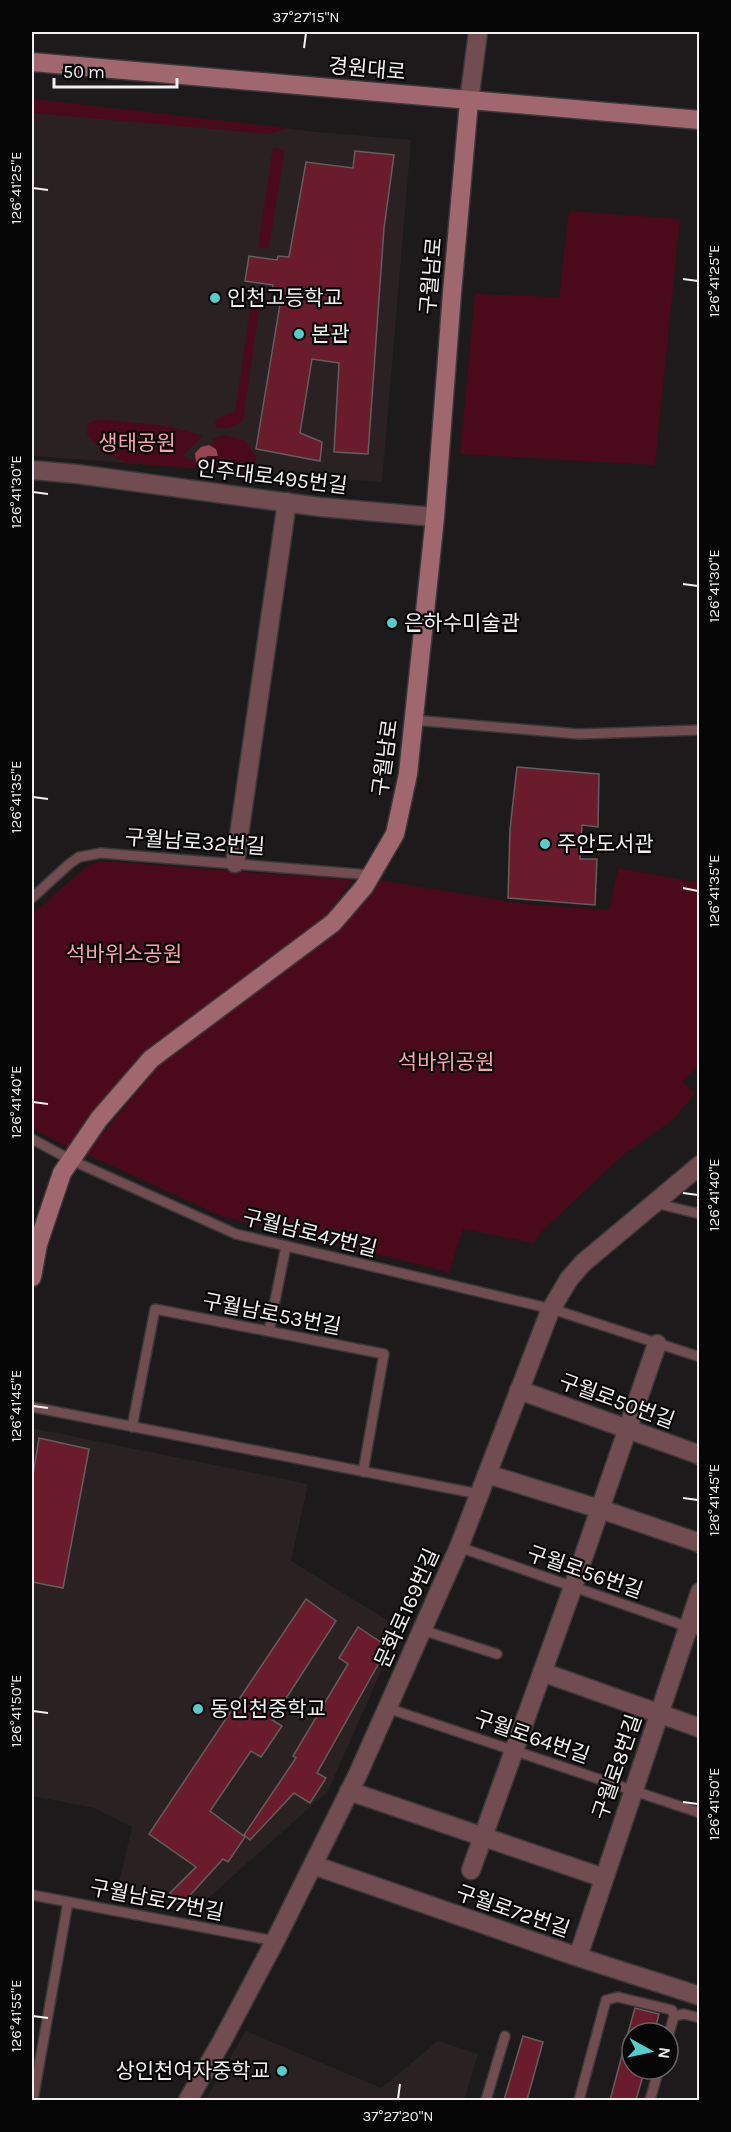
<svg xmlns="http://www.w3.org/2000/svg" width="731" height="2132" font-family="Karla,'Noto Sans KR',sans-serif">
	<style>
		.built { fill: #2a2122 }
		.green { fill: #4b0a1b }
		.water { fill: #974552 }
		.building { fill: #6a1c2d; stroke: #625f5f; stroke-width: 1.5 }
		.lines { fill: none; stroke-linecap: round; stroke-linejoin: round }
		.lane-casing { stroke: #3b3839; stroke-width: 12 }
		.street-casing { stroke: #3b3839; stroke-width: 21 }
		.secondary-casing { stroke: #3b3839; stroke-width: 21 }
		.lane { stroke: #714c50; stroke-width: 9 }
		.street { stroke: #714c50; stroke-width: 18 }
		.secondary { stroke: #a1676e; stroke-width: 18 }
		.ticks { fill: none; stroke: #f0eeee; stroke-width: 2 }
		.poi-dot { fill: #53cdc9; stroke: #070606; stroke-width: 2 }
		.labels { text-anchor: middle; stroke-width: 4.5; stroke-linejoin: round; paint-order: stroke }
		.street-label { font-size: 21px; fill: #f0eeee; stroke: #070606 }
		.poi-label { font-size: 21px; fill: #f0eeee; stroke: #070606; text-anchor: start }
		.park-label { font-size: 21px; fill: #fea0ac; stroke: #070606 }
		.neatline { fill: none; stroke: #f0eeee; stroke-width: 2 }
		.ticks-label { font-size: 15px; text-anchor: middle; fill: #f0eeee }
	</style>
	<rect width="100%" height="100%" fill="#1d1a1b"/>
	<!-- built -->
	<path class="built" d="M 32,99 L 316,132 L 411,140 L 382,482 L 32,456 Z
		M 32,1428 L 308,1484 L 291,1561 L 400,1628 L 328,1791 L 196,1909 L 116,1894 L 132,1827 L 94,1808 L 32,1796 Z
		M 246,2031 L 381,2088 L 438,2041 L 478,2054 L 464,2100 L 205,2100 Z"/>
	<!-- green -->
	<path class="green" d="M 32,99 L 289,128 L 290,128 L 269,134 L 32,113 Z
		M 273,148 L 285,150 L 269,248 L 258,247 Z
		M 569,211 L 680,219 L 655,465 L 460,454 L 475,294 L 559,297 Z
		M 253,289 L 262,290 L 243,421 C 233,427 227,430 216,427 L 215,421 L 225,415 L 235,412 Z
		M 99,419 L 168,426 L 203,436 L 182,456 L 203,463 L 216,449 L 209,445 L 214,444 L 213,439 L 225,435 L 246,441 L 256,457 L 253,473 L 128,463 L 108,455 L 87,436 L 88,423 Z
		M 102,861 L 353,880 L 326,916 L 152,1045 C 120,1075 92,1111 68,1148 L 32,1128 L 32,914 L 87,866 Z
		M 618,868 L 699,883 L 699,1065 L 682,1081 L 695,1093 L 674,1119 L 623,1155 L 542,1231 L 534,1243 L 463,1229 L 449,1273 L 433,1268 L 221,1216 L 86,1154 L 162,1061 L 337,933 L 378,880 L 524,904 L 609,910 Z"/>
	<!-- water -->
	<path class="water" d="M 209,445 L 216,449 L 218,456 L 207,456 L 203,463 L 196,462 L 195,453 L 201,447 Z"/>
	<!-- building -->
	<path class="building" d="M 355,151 L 394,155 L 384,228 L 368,454 L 334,452 L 339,363 L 312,359 L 300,433 L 322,442 L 320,461 L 256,449 L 282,292 L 272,291 L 273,285 L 245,281 L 249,256 L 277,260 L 278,256 L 289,257 L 306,162 L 353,168 Z
		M 517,767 L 599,774 L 598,827 L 582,825 L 580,859 L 597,859 L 595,905 L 508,898 L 510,829 Z
		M 39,1438 L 89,1449 L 63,1588 L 32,1582 L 32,1481 Z
		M 306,1599 L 336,1621 L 272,1720 L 282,1726 L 261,1757 L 251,1751 L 210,1811 L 245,1837 L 228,1862 L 223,1859 L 182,1904 L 170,1893 L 196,1867 L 149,1834 Z
		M 358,1627 L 388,1647 L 317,1773 L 326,1778 L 310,1803 L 294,1793 L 250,1840 L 244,1835 L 296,1758 L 293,1756 L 348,1664 L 339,1658 Z
		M 635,2008 L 659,2014 L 654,2033 L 628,2033 Z
		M 628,2033 L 632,2034 L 632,2069 L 645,2069 L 636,2100 L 610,2100 Z
		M 523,2036 L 543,2042 L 527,2100 L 504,2100 Z"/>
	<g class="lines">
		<defs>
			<path id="lane" d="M 413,720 L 579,734 L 700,730
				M 32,898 L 68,865 L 79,857 L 101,853 L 371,875
				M 32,1139 L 71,1160 L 236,1234 L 552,1309 L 700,1357
				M 655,1203 L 700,1214
				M 269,1331 L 286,1246
				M 32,1407 L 479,1494
				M 132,1427 L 155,1309 L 384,1354 L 363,1472
				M 459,1547 L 700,1631
				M 422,1630 L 497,1654
				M 387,1708 L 700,1813
				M 32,1895 L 275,1941
				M 668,2037 L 674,2016
				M 33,2100 L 68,1902
				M 486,2100 L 505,2036
				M 579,2100 L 606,2000 L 618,1997 L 672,2010 L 674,2016 L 684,2014 L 700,2018
				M 650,2100 L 659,2069"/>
			<path id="street" d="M 469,101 L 478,32
				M 32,470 L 77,474 L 320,507 L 435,517
				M 235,863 L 287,502
				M 519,1390 L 700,1455
				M 487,1474 L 600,1509 L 700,1543
				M 542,1672 L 700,1728
				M 349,1791 L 604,1878
				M 313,1865 L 578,1957 L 700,1996
				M 471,1870 L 573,1587 L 657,1344
				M 578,1957 L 700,1592
				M 188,2100 L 222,2041 L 275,1941 L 358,1774 L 459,1547 L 550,1311 L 569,1279 L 583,1263 L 700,1165"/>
			<path id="secondary" d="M 32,62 L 700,120
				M 32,1277 L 38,1244 L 62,1173 L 99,1119 L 151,1059 L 333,923 L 364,887 L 395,834 L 408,774 L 435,517 L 452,293 L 469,101"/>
		</defs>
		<!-- lane casing -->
		<use href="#lane" class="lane-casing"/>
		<!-- street casing -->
		<use href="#street" class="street-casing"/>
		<!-- secondary casing -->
		<use href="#secondary" class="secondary-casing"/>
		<!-- lane -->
		<use href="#lane" class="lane"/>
		<!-- street -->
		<use href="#street" class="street"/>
		<!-- secondary -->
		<use href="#secondary" class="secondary"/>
	</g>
	<!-- ticks -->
	<path class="ticks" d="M 304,48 L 306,33M 33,188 L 48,190M 683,279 L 698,281M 33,492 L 48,494M 683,584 L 698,586M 33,797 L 48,799M 683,888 L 698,891M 33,1102 L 48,1104M 683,1193 L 698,1195M 33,1406 L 48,1408M 683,1498 L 698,1500M 33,1711 L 48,1713M 683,1802 L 698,1804M 33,2016 L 48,2018M 398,2099 L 400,2084"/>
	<!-- markers -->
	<g class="poi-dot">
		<circle cx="215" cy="298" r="6"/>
		<circle cx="299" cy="334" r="6"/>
		<circle cx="392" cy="623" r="6"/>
		<circle cx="545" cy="844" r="6"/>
		<circle cx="198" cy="1709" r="6"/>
		<circle cx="282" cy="2071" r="6"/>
	</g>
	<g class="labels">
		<!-- street labels -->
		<g class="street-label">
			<text transform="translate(367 69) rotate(5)" y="7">경원대로</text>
			<text transform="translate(431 276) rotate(-85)" y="7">구월남로</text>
			<text transform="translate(272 477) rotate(7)" y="7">인주대로495번길</text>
			<text transform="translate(385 758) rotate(-82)" y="7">구월남로</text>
			<text transform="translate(195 842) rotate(4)" y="7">구월남로32번길</text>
			<text transform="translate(310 1233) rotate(14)" y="7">구월남로47번길</text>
			<text transform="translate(272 1314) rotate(11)" y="7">구월남로53번길</text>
			<text transform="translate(617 1401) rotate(20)" y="7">구월로50번길</text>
			<text transform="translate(585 1572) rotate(19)" y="7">구월로56번길</text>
			<text transform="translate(407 1608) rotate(-66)" y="7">문화로169번길</text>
			<text transform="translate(532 1737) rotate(19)" y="7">구월로64번길</text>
			<text transform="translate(617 1767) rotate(-71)" y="7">구월로8번길</text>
			<text transform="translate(157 1900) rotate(11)" y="7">구월남로77번길</text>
			<text transform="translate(513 1911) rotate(19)" y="7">구월로72번길</text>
		</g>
		<!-- poi labels -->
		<g class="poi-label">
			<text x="227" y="305">인천고등학교</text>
			<text x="311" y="341">본관</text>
			<text x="404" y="630">은하수미술관</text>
			<text x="557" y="851">주안도서관</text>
			<text x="210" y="1716">동인천중학교</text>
			<text x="270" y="2078" text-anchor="end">상인천여자중학교</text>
		</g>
		<!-- park labels -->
		<g class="park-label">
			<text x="137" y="450">생태공원</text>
			<text x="124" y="961">석바위소공원</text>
			<text x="446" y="1069">석바위공원</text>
		</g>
	</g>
	<!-- border -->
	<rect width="731" height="2132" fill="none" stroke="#070606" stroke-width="66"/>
	<!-- north arrow -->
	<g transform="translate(650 2051) rotate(98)"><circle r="28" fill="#070606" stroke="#646363" stroke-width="1.5"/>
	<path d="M0-4.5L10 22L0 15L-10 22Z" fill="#53cdc9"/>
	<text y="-9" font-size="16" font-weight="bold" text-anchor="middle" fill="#f0eeee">N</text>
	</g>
	<!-- scale -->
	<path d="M54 78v9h123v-9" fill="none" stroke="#f0eeee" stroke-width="3"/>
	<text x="63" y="78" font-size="18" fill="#f0eeee" stroke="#070606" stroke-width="4.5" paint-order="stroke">50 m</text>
	<rect x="33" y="33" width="665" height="2066" class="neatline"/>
	<g class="ticks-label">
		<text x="306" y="22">37°27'15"N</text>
		<text transform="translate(16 188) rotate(-90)" y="5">126°41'25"E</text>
		<text transform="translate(714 281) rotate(-90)" y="5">126°41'25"E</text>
		<text transform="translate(16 492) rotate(-90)" y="5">126°41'30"E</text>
		<text transform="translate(714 586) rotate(-90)" y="5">126°41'30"E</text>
		<text transform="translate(16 797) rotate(-90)" y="5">126°41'35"E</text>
		<text transform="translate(714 891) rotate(-90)" y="5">126°41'35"E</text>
		<text transform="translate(16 1102) rotate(-90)" y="5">126°41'40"E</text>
		<text transform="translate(714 1195) rotate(-90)" y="5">126°41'40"E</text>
		<text transform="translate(16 1406) rotate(-90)" y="5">126°41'45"E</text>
		<text transform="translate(714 1500) rotate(-90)" y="5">126°41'45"E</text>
		<text transform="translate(16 1711) rotate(-90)" y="5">126°41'50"E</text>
		<text transform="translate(714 1804) rotate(-90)" y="5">126°41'50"E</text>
		<text transform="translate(16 2016) rotate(-90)" y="5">126°41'55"E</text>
		<text x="398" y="2121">37°27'20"N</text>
	</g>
</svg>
